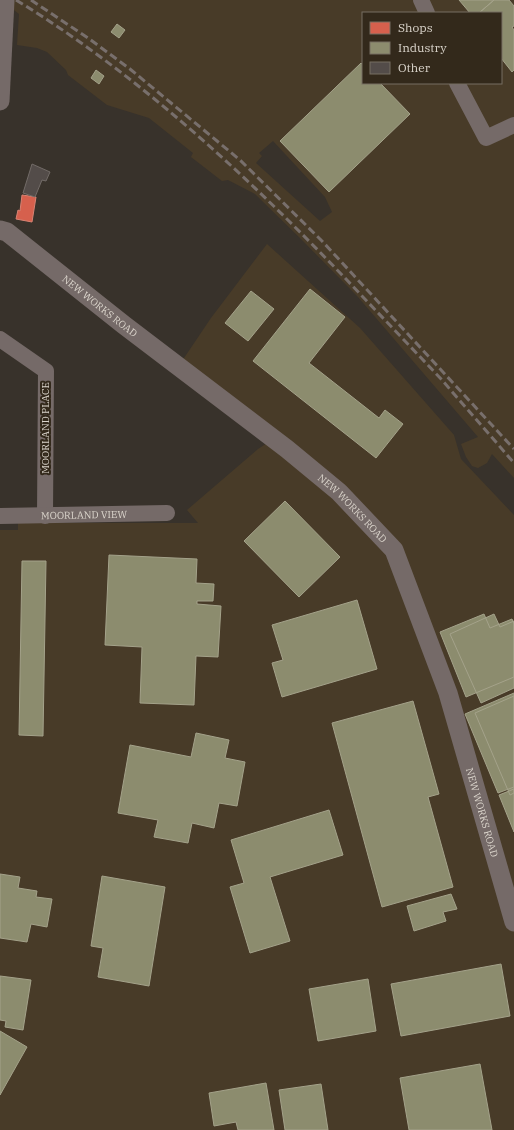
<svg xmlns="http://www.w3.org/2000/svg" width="514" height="1130" font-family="'IBM Plex Serif',serif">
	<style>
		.built { fill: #483b28; fill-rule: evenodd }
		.shops { fill: #d6604d; stroke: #d88373 }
		.industry { fill: #8c8c6e; stroke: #a4a28a }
		.building { fill: #534c49; stroke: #726b67 }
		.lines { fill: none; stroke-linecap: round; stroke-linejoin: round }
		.minor { stroke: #756a68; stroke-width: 16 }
		.tertiary { stroke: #756a68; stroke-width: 19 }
		.rail { stroke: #786f6c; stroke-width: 3; stroke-dasharray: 8 4; stroke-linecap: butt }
		.labels { text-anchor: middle; stroke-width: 4; stroke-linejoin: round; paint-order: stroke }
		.street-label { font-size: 10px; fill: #dbd5cc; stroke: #33291b }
	</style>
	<rect width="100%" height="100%" fill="#38322b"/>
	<!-- built -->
	<path class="built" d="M 1,0 L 514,0 L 514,478 L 492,454 L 487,463 L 478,468 L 472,466 L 466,457 L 461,444 L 478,437 L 358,297 L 303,241 L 255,194 L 228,180 L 222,181 L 191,157 L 193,153 L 149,118 L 107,105 L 68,75 L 66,70 L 47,52 L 37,48 L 17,45 L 19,14 ZM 363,13 L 501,13 L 501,83 L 363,83 ZM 273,141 L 325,197 L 332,212 L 320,221 L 256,163 L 262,156 L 259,153 Z
		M 267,244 L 360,328 L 454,435 L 461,459 L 514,515 L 514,1130 L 0,1130 L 0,530 L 18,530 L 18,523 L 198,523 L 187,510 L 258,449 L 281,434 L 180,364 L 211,318 Z"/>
	<!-- shops -->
	<path class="shops" d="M 22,195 L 36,197 L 32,222 L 16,219 L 18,210 L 20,211 Z"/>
	<!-- industry -->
	<path class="industry" d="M 459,0 L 494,0 L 479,13 L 470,13 Z
		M 494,0 L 509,0 L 514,6 L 514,26 L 512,27 L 514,30 L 514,70 L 512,72 L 501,58 L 501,13 L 479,13 Z
		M 117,24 L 125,30 L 119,38 L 111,32 Z
		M 361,63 L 363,65 L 363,83 L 380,83 L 410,114 L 329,192 L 280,141 Z
		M 96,70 L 104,76 L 99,84 L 91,78 Z
		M 310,289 L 345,317 L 309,363 L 379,418 L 385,410 L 403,424 L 376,458 L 253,361 Z
		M 251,291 L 274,309 L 248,341 L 225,323 Z
		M 285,501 L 340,557 L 299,597 L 244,541 Z
		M 109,555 L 197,559 L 196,583 L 214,584 L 213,601 L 197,601 L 197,604 L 221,606 L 218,657 L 196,656 L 194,705 L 140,703 L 142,647 L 105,645 Z
		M 22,561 L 46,561 L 43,736 L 19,735 Z
		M 357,600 L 377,669 L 282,697 L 272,663 L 283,660 L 272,625 Z
		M 484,614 L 490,628 L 512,619 L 514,624 L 514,677 L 466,697 L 440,632 Z
		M 494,614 L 500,627 L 514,621 L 514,688 L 481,703 L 450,634 Z
		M 514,693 L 514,787 L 498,793 L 465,714 Z
		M 514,696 L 514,793 L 510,795 L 475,713 Z
		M 413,701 L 439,794 L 428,797 L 453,887 L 382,907 L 332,723 Z
		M 196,733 L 229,740 L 225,758 L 245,762 L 237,806 L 219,803 L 214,828 L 192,823 L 188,843 L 154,837 L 158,820 L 118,813 L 130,745 L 191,757 Z
		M 514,789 L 514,832 L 499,795 Z
		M 329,810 L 343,855 L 270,877 L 290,941 L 250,953 L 230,887 L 244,883 L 231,840 Z
		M 0,874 L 20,877 L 18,888 L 37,891 L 36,897 L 52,899 L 47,927 L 31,924 L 27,942 L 0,938 Z
		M 102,876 L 165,887 L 149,986 L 98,977 L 103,948 L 91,946 Z
		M 451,894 L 457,909 L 443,912 L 446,921 L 414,931 L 407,906 Z
		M 501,964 L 510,1016 L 401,1036 L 391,984 Z
		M 0,976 L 31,980 L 23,1030 L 5,1027 L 6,1021 L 0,1020 Z
		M 368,979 L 376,1031 L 318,1041 L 309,989 Z
		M 0,1031 L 27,1047 L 0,1095 Z
		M 480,1064 L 492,1130 L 409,1130 L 400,1078 Z
		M 266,1083 L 274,1130 L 238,1130 L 236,1122 L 214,1126 L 209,1093 Z
		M 321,1084 L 328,1130 L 285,1130 L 279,1090 Z"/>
	<!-- building -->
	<path class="building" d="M 32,164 L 50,172 L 46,181 L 42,180 L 35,197 L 23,193 Z"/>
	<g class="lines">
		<!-- minor -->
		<g class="minor">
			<path d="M 421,0 L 427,13"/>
			<path d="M 457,83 L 486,138 L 514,125"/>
			<path d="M 0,339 L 46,371 L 45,516"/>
			<path id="s1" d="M 0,516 L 167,513"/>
		</g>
		<!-- tertiary -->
		<g class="tertiary">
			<path d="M 0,101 L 5,0"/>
			<path id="s2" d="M 0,230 L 7,232 L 124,325 L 287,449 L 339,492 L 394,550 L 448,693 L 514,922"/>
		</g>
		<!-- rail -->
		<path class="rail" d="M 16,0 C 139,75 246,175 345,278 C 377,312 410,346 442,380 C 466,408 490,435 514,463
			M 31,0 L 88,38 L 130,69 L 240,160 L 322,241 L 514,449"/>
	</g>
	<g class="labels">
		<!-- street labels -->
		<g class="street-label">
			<text dy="4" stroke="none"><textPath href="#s2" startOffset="126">NEW WORKS ROAD</textPath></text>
			<text transform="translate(45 428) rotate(-90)" y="4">MOORLAND PLACE</text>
			<text dy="4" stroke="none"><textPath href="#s2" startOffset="450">NEW WORKS ROAD</textPath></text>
			<text dy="4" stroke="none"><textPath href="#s1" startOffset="84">MOORLAND VIEW</textPath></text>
			<text dy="4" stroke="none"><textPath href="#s2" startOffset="786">NEW WORKS ROAD</textPath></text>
		</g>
	</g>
	<!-- legend -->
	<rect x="362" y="12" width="140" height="72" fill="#33291b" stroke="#766e62"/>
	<rect x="370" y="22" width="20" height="12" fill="#d6604d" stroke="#766e62"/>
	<text x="398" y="32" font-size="12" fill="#dbd5cc">Shops</text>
	<rect x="370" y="42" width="20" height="12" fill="#8c8c6e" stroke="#766e62"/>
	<text x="398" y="52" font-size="12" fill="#dbd5cc">Industry</text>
	<rect x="370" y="62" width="20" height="12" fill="#534c49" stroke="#766e62"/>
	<text x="398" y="72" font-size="12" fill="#dbd5cc">Other</text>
</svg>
